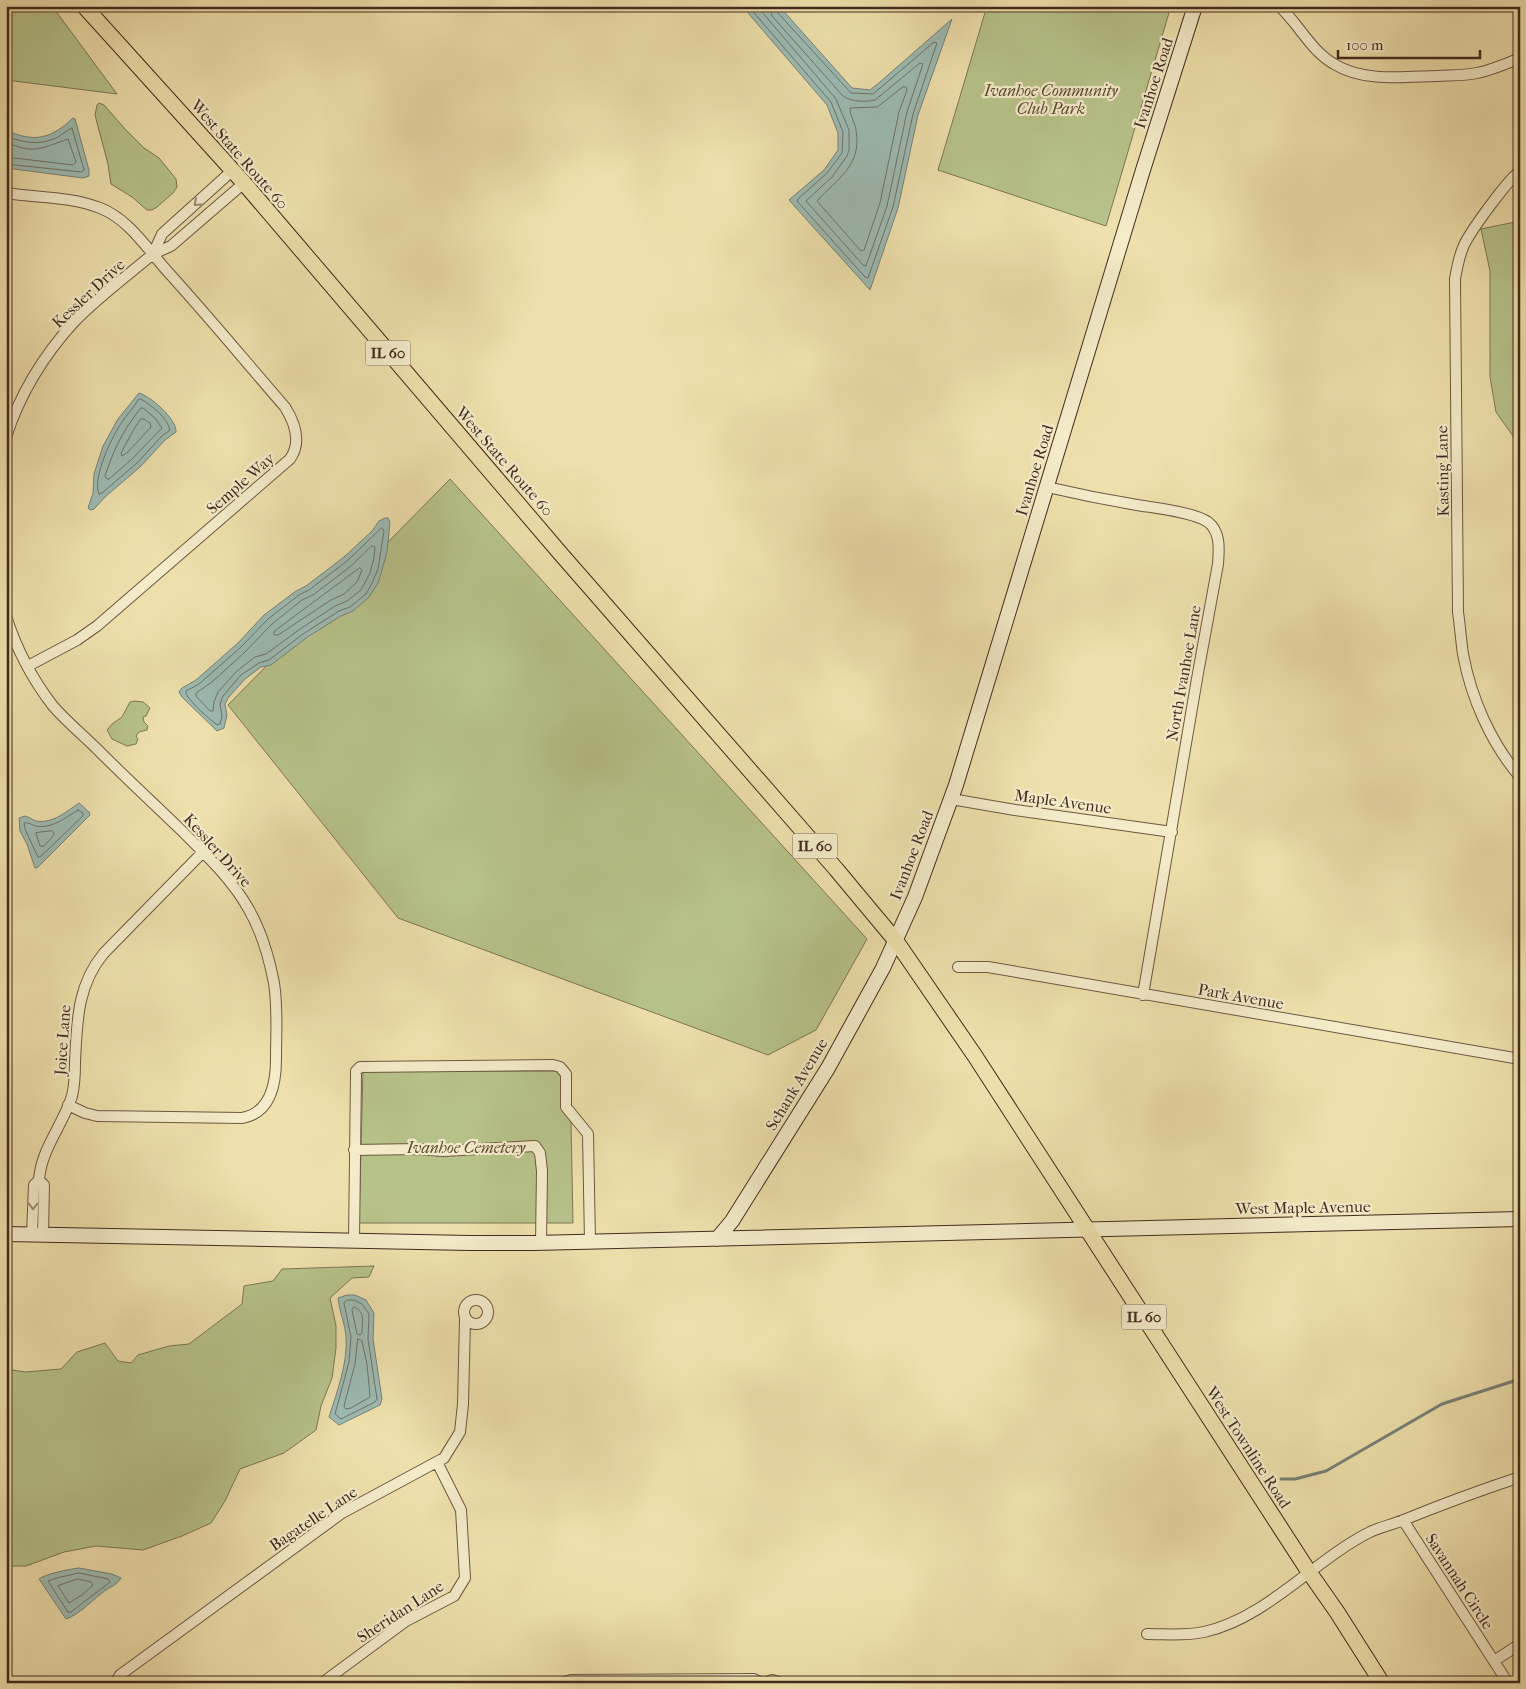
<svg xmlns="http://www.w3.org/2000/svg" width="1526" height="1689" font-family="'IM FELL French Canon',serif">
	<style>
		.green { fill: #b7c28a; stroke: #7d7654 }
		.water { fill: #9cbbb3; stroke: #788177 }
		.lines { fill: none; stroke-linecap: round; stroke-linejoin: round }
		.shore { stroke: #707268; stroke-width: 1 }
		.stream { stroke: #788177; stroke-width: 3 }
		.street-casing { stroke: #6e5842; stroke-width: 12 }
		.secondary-casing { stroke: #432a1e; stroke-width: 16 }
		.primary-casing { stroke: #432a1e; stroke-width: 17 }
		.street { stroke: #f4ebc9; stroke-width: 10 }
		.secondary { stroke: #f4ebc9; stroke-width: 14 }
		.primary { stroke: #eee0ac; stroke-width: 15 }
		.oneway { stroke: #9c8a74 }
		.labels { text-anchor: middle; stroke-width: 4.5; stroke-linejoin: round; paint-order: stroke }
		.shield { fill: #f4ebc9; stroke: #786451; stroke-width: 1 }
		.shield-label { font-size: 15px; font-weight: bold; fill: #432a1e }
		.street-label { font-size: 16px; fill: #432a1e; stroke: #f4ebc9 }
		.park-label { font-size: 16px; font-style: italic; fill: #5a4834; stroke: #f4ebc9 }
	</style>
	<rect width="100%" height="100%" fill="#eee0ac"/>
	<filter id="stains"><feTurbulence type="fractalNoise" baseFrequency=".004" numOctaves="4"/><feColorMatrix values="0 0 0 0 .2 0 0 0 0 .09 0 0 0 0 .02 0 0 0 .5 -.17"/></filter>
	<radialGradient id="worn" r=".72"><stop offset=".6" stop-color="#630" stop-opacity="0"/><stop offset="1" stop-color="#630" stop-opacity=".3"/></radialGradient>
	<!-- green -->
	<path class="green" d="M 6,6 L 52,6 L 117,94 L 6,80 Z
		M 987,6 L 1171,6 L 1106,226 L 938,170 Z
		M 99,103 L 104,105 L 125,129 L 144,148 L 159,158 L 176,179 L 177,187 L 173,193 L 157,207 L 152,210 L 147,210 L 132,197 L 111,184 L 108,164 L 95,115 L 97,105 Z
		M 1520,221 L 1520,446 L 1496,412 L 1490,377 L 1490,271 L 1481,229 Z
		M 450,479 L 867,939 L 816,1030 L 768,1055 L 398,918 L 228,705 Z
		M 135,701 L 143,702 L 150,708 L 146,716 L 143,717 L 144,722 L 148,726 L 147,730 L 139,732 L 136,736 L 138,739 L 136,744 L 127,746 L 112,739 L 107,730 L 112,724 L 122,717 L 130,702 Z
		M 363,1071 L 570,1071 L 573,1223 L 359,1223 Z
		M 374,1266 L 369,1277 L 352,1278 L 330,1298 L 336,1326 L 336,1348 L 332,1378 L 321,1406 L 316,1430 L 284,1453 L 240,1469 L 225,1501 L 211,1523 L 182,1536 L 143,1550 L 96,1546 L 64,1552 L 26,1566 L 6,1566 L 6,1369 L 25,1372 L 61,1369 L 77,1352 L 105,1343 L 118,1361 L 131,1363 L 138,1355 L 169,1346 L 189,1344 L 242,1304 L 244,1286 L 273,1281 L 282,1269 Z"/>
	<!-- water -->
	<path class="water" d="M 742,6 L 779,6 L 852,88 L 870,90 L 880,82 L 952,19 L 918,115 L 898,208 L 870,290 L 789,200 L 824,170 L 838,150 L 838,133 L 827,105 Z
		M 73,118 L 75,119 L 89,170 L 89,176 L 83,178 L 6,168 L 6,130 C 34,143 51,139 73,118 Z
		M 139,393 C 150,396 177,419 176,432 L 165,440 L 140,467 L 105,497 L 94,509 L 90,510 L 88,508 L 93,493 L 94,474 L 103,446 L 118,419 Z
		M 385,518 L 388,518 L 390,522 L 387,552 L 382,570 L 378,583 L 369,597 L 353,611 L 341,616 L 306,638 L 271,665 L 261,667 L 245,679 L 228,698 L 225,704 L 227,715 L 224,728 L 217,731 L 182,697 L 179,692 L 182,688 L 196,680 L 238,643 L 264,615 L 296,591 L 306,586 L 344,557 L 372,531 L 379,521 Z
		M 79,803 L 89,812 L 90,815 L 37,868 L 35,868 L 27,844 L 20,831 L 19,818 L 25,816 C 29,817 33,820 36,821 C 53,824 67,811 79,803 Z
		M 347,1295 L 355,1295 L 366,1300 L 374,1313 L 373,1339 L 382,1399 L 380,1405 L 339,1425 L 329,1417 C 337,1392 348,1363 346,1336 C 345,1323 339,1311 338,1298 Z
		M 79,1568 L 112,1574 L 121,1578 C 116,1586 109,1587 102,1593 C 90,1602 80,1614 66,1619 L 39,1579 C 45,1574 70,1569 79,1568 Z"/>
	<g class="lines">
		<!-- shore -->
		<path class="shore" d="M 748,6 L 831,102 L 843,132 L 842,153 L 827,173 L 798,199 L 797,201 L 865,277 L 868,278 L 893,207 L 913,114 L 937,43 L 934,42 L 873,94 L 851,93 L 777,12 L 775,6
			M 757,6 L 836,99 L 849,130 L 849,150 L 847,156 L 832,177 L 806,201 L 863,265 L 866,266 L 887,206 L 907,112 L 923,64 L 920,63 L 875,100 C 866,102 851,102 843,96 L 772,16 L 769,6
			M 903,87 L 906,87 L 907,90 L 899,112 L 880,203 L 864,250 L 861,251 L 817,201 C 838,178 862,166 856,130 C 855,123 850,116 850,108 L 877,107 Z
			M 6,136 C 24,143 40,146 58,137 C 63,134 67,130 72,128 L 84,170 L 81,172 L 6,164
			M 6,142 C 34,155 42,148 68,139 L 76,162 L 73,165 L 6,157
			M 141,399 C 152,406 167,417 170,430 L 162,436 L 137,463 L 102,493 L 99,494 C 92,478 112,436 122,422 C 127,414 134,408 138,400 Z
			M 143,408 L 155,418 L 162,428 L 132,459 L 109,479 L 107,479 L 105,476 C 114,449 122,432 140,409 Z
			M 141,419 L 144,419 L 150,423 L 151,427 L 127,453 L 122,456 L 121,453 L 134,429 Z
			M 382,528 L 384,531 L 378,569 L 373,581 L 366,594 L 350,607 L 339,611 L 303,634 L 269,660 L 259,663 L 241,675 L 223,696 L 220,704 L 222,716 L 220,724 L 217,725 C 206,716 194,706 186,694 L 186,691 L 199,684 L 241,647 L 268,619 L 299,595 L 309,590 L 347,561 Z
			M 372,546 L 375,547 L 374,558 L 370,573 L 361,590 L 347,601 L 335,606 L 300,629 L 266,654 L 255,657 L 237,671 L 218,692 L 214,702 L 213,711 L 210,711 L 196,696 L 196,693 L 212,682 L 245,652 L 272,624 L 302,600 L 313,595 L 351,566 Z
			M 360,568 L 362,570 L 357,582 L 344,594 L 331,600 L 278,635 L 274,635 L 274,632 L 276,630 Z
			M 78,810 L 83,813 L 83,816 L 40,857 L 38,857 L 25,829 L 24,823 C 29,822 31,825 36,826 C 52,829 65,818 78,810 Z
			M 52,831 L 54,833 L 54,835 L 44,846 L 40,846 L 36,833 Z
			M 348,1300 L 354,1300 L 362,1304 L 369,1314 L 368,1339 L 377,1399 L 375,1402 L 341,1419 L 335,1414 L 349,1362 L 351,1337 L 344,1303 Z
			M 354,1307 C 366,1312 362,1323 362,1333 L 360,1335 L 357,1334 L 352,1310 Z
			M 358,1339 L 362,1341 L 367,1364 L 370,1397 L 351,1408 L 346,1409 L 344,1406 L 355,1364 Z
			M 79,1573 L 108,1579 L 110,1582 L 71,1612 L 68,1612 L 48,1581 L 57,1578 Z
			M 78,1579 L 91,1582 L 93,1585 L 82,1595 L 69,1603 L 58,1586 Z"/>
		<!-- stream -->
		<path class="stream" d="M 1281,1479 L 1295,1479 L 1326,1471 L 1442,1404 L 1520,1379"/>
		<defs>
			<path id="street" d="M 1279,6 C 1299,24 1310,50 1334,64 C 1363,82 1403,77 1435,76 C 1449,75 1463,76 1477,73 C 1492,70 1506,64 1520,58
				M 233,170 L 162,234 L 153,254 L 171,246 L 244,183
				M 1520,171 C 1506,182 1472,229 1464,245 C 1459,256 1457,267 1455,279 L 1458,612 C 1460,626 1461,640 1463,654 C 1471,698 1491,743 1520,777
				M 6,193 C 38,198 69,196 100,208 C 129,219 148,250 168,272 C 208,316 246,362 285,407 C 295,423 302,442 290,459 L 97,626 L 77,640 L 28,666
				M 6,437 C 20,394 44,355 74,322 C 98,297 127,276 153,254
				M 1047,487 C 1077,494 1107,500 1137,505 C 1155,508 1193,512 1208,522 C 1221,532 1219,550 1218,564 L 1198,673 L 1143,995
				M 6,616 C 16,648 33,680 53,706 C 67,722 84,736 99,751 C 126,778 154,804 181,830 C 205,854 231,878 248,908 C 261,930 269,957 274,983 C 278,1008 276,1033 276,1059 C 276,1083 271,1113 242,1118 L 97,1116 L 85,1113 L 68,1105
				M 951,799 L 1015,810 L 1172,832
				M 958,967 L 988,967 L 1520,1059
				M 354,1150 L 418,1149 L 443,1151 L 535,1146 L 540,1153 L 542,1171 L 541,1243
				M 32,1234 L 34,1185 L 39,1180
				M 43,1234 L 44,1185 L 39,1180 C 41,1149 63,1125 72,1096 C 75,1084 75,1073 75,1062 C 77,1022 77,985 104,953 L 203,852
				M 354,1241 L 356,1075 L 356,1071 L 360,1067 L 553,1065 L 560,1067 L 566,1074 L 566,1107 L 588,1134 L 590,1242
				M464 1312a12 12 0 1 1 24 0a12 12 0 1 1-24 0Z
				M 1403,1520 L 1508,1683
				M 1147,1634 C 1166,1634 1186,1636 1204,1632 C 1267,1618 1314,1560 1370,1532 C 1381,1527 1394,1524 1406,1519 C 1443,1504 1481,1490 1520,1477
				M 1494,1661 L 1520,1644
				M 115,1683 L 120,1675 L 342,1513 L 444,1458 L 460,1432 L 463,1404 L 465,1319
				M 322,1683 L 406,1621 L 454,1596 L 465,1578 L 461,1510 L 437,1462
				M 562,1683 L 571,1680 L 754,1679 L 761,1683
				M 765,1683 L 772,1680 L 781,1683"/>
			<path id="secondary" d="M 6,1234 L 470,1243 L 534,1243 L 1520,1219
				M 717,1239 L 732,1221 L 828,1068 L 883,968 L 915,897 L 956,785 L 1143,170 L 1195,6"/>
			<path id="primary" d="M 84,6 L 244,183 L 560,553 L 836,869 L 896,941 L 975,1056 L 1309,1572 L 1337,1612 L 1382,1683"/>
		</defs>
		<!-- street casing -->
		<use href="#street" class="street-casing"/>
		<!-- secondary casing -->
		<use href="#secondary" class="secondary-casing"/>
		<!-- primary casing -->
		<use href="#primary" class="primary-casing"/>
		<!-- street -->
		<use href="#street" class="street"/>
		<!-- secondary -->
		<use href="#secondary" class="secondary"/>
		<!-- primary -->
		<use href="#primary" class="primary"/>
	</g>
	<!-- one-way arrows -->
	<defs><path id="oneway-chevron" d="M-2-3.5L2.5 0L-2 3.5" fill="none" stroke-width="1.6" stroke-linecap="round" stroke-linejoin="round" transform="scale(1.25)"/></defs>
	<g class="oneway">
		<use href="#oneway-chevron" transform="translate(197 203) rotate(138)"/>
		<use href="#oneway-chevron" transform="translate(33 1206) rotate(92)"/>
	</g>
	<g class="labels">
		<!-- shield labels -->
		<g class="shield">
			<rect x="365.5" y="340.5" width="45" height="25" rx="4"/>
			<rect x="792.5" y="833.5" width="45" height="25" rx="4"/>
			<rect x="1121.5" y="1304.5" width="45" height="25" rx="4"/>
		</g>
		<g class="shield-label">
			<text x="388" y="358">IL 60</text>
			<text x="815" y="851">IL 60</text>
			<text x="1144" y="1322">IL 60</text>
		</g>
		<!-- street labels -->
		<g class="street-label">
			<text transform="translate(1153 83) rotate(-72)" y="6">Ivanhoe Road</text>
			<text transform="translate(240 154) rotate(49)" y="6">West State Route 60</text>
			<text transform="translate(88 293) rotate(-43)" y="6">Kessler Drive</text>
			<text transform="translate(505 461) rotate(49)" y="6">West State Route 60</text>
			<text transform="translate(1034 470) rotate(-73)" y="6">Ivanhoe Road</text>
			<text transform="translate(1442 471) rotate(-91)" y="6">Kasting Lane</text>
			<text transform="translate(240 483) rotate(-41)" y="6">Semple Way</text>
			<text transform="translate(1183 673) rotate(-80)" y="6">North Ivanhoe Lane</text>
			<text transform="translate(1063 801) rotate(8)" y="6">Maple Avenue</text>
			<text transform="translate(218 850) rotate(48)" y="6">Kessler Drive</text>
			<text transform="translate(911 855) rotate(-69)" y="6">Ivanhoe Road</text>
			<text transform="translate(1241 996) rotate(10)" y="6">Park Avenue</text>
			<text transform="translate(62 1040) rotate(-86)" y="6">Joice Lane</text>
			<text transform="translate(796 1084) rotate(-59)" y="6">Schank Avenue</text>
			<text transform="translate(1303 1207) rotate(-1)" y="6">West Maple Avenue</text>
			<text transform="translate(1249 1447) rotate(57)" y="6">West Townline Road</text>
			<text transform="translate(313 1518) rotate(-34)" y="6">Bagatelle Lane</text>
			<text transform="translate(1460 1581) rotate(57)" y="6">Savannah Circle</text>
			<text transform="translate(400 1611) rotate(-33)" y="6">Sheridan Lane</text>
		</g>
		<!-- park labels -->
		<g class="park-label">
			<text x="1051" y="96">Ivanhoe Community<tspan x="1051" dy="18">Club Park</tspan></text>
			<text x="466" y="1153">Ivanhoe Cemetery</text>
		</g>
	</g>
	<!-- margin -->
	<rect width="1526" height="1689" fill="none" stroke="#eee0ac" stroke-width="25"/>
	<rect x="8" y="8" width="1511" height="1674" fill="none" stroke="#432a1e" stroke-width="2.5"/>
	<rect x="12" y="12" width="1501" height="1664" fill="none" stroke="#432a1e"/>
	<!-- scale -->
	<path d="M1338 50v8h142v-8" fill="none" stroke="#432a1e" stroke-width="2.5"/>
	<text x="1346" y="50" font-size="15" fill="#432a1e" stroke="#f4ebc9" stroke-width="4" paint-order="stroke">100 m</text>
	<rect width="100%" height="100%" filter="url(#stains)"/>
	<rect width="100%" height="100%" fill="url(#worn)"/>
</svg>
